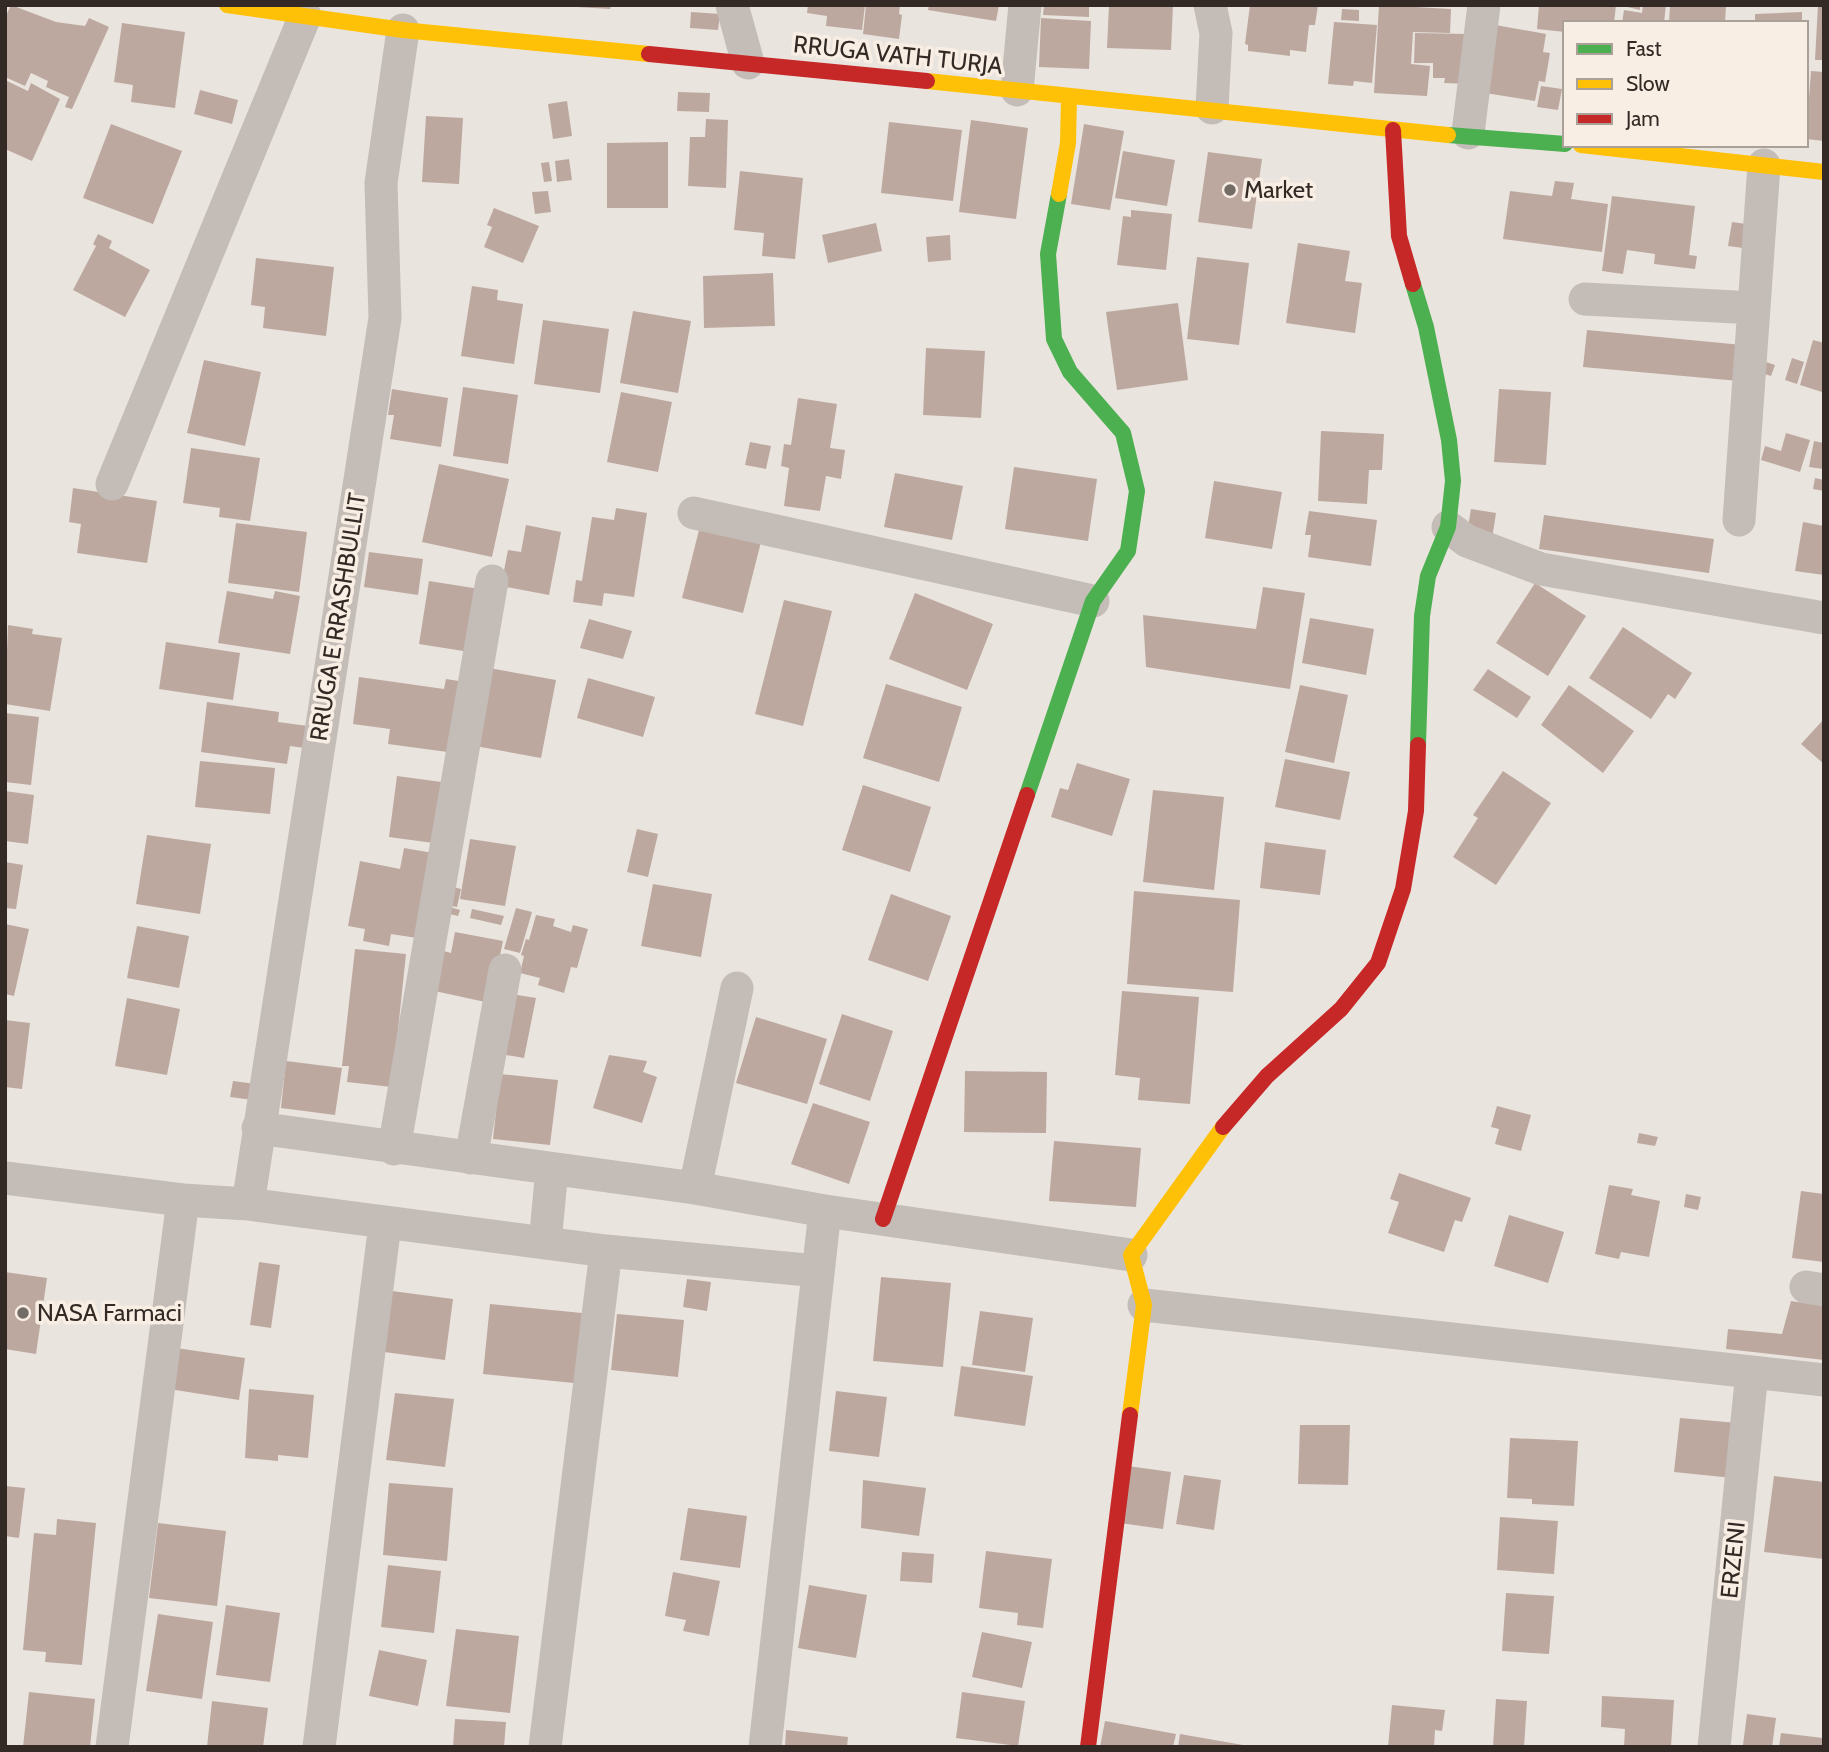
<svg xmlns="http://www.w3.org/2000/svg" width="1829" height="1752" font-family="Cabin,sans-serif">
	<style>
		.building { fill: #bda8a0 }
		.lines { fill: none; stroke-linecap: round; stroke-linejoin: round }
		.street { stroke: #c3bcb7; stroke-width: 33 }
		.fast { stroke: #4caf50; stroke-width: 16 }
		.slow { stroke: #ffc107; stroke-width: 16 }
		.jam { stroke: #c62828; stroke-width: 16 }
		.poi-dot { fill: #736b66; stroke: #f8eee4; stroke-width: 2.5 }
		.labels { text-anchor: middle; stroke-width: 7; stroke-linejoin: round; paint-order: stroke }
		.street-label { font-size: 24px; fill: #332a26; stroke: #f8eee4 }
		.poi-label { font-size: 24px; fill: #332a26; stroke: #f8eee4; text-anchor: start }
	</style>
	<rect width="100%" height="100%" fill="#eae4de"/>
	<!-- building -->
	<path class="building" d="M 11,5 L 56,22 L 85,26 L 89,18 L 109,27 L 72,109 L 65,107 L 69,97 L 46,87 L 48,81 L 31,73 L 25,86 L 5,77 L 5,18 Z
		M 577,5 L 611,5 L 610,9 L 577,7 Z
		M 808,5 L 865,5 L 862,30 L 826,26 L 827,16 L 807,13 Z
		M 866,5 L 900,5 L 899,14 L 902,15 L 899,39 L 863,34 Z
		M 929,5 L 999,5 L 996,21 L 928,10 Z
		M 1044,5 L 1089,5 L 1089,17 L 1043,15 Z
		M 1109,5 L 1173,5 L 1171,50 L 1107,48 Z
		M 1250,5 L 1318,5 L 1315,25 L 1309,25 L 1306,52 L 1290,50 L 1290,56 L 1248,51 L 1248,45 L 1245,44 Z
		M 1379,5 L 1451,9 L 1450,33 L 1413,32 L 1411,64 L 1430,66 L 1427,96 L 1374,93 Z
		M 1539,5 L 1616,5 L 1614,23 L 1565,23 L 1565,32 L 1537,29 Z
		M 1619,5 L 1640,5 L 1640,10 Z
		M 1643,5 L 1666,5 L 1664,23 L 1622,23 L 1624,10 L 1642,13 Z
		M 1670,5 L 1726,5 L 1725,23 L 1669,23 Z
		M 1818,5 L 1824,5 L 1824,60 L 1815,60 Z
		M 1342,9 L 1359,10 L 1359,21 L 1341,20 Z
		M 691,12 L 720,14 L 718,30 L 690,28 Z
		M 1802,12 L 1802,23 L 1755,23 L 1755,14 Z
		M 1041,18 L 1091,21 L 1089,69 L 1039,67 Z
		M 1334,22 L 1377,25 L 1372,83 L 1354,81 L 1353,86 L 1328,84 Z
		M 122,23 L 185,32 L 175,108 L 131,102 L 133,85 L 114,82 Z
		M 1490,24 L 1546,34 L 1543,52 L 1550,53 L 1545,82 L 1539,81 L 1535,101 L 1479,92 Z
		M 1415,33 L 1469,34 L 1469,84 L 1444,83 L 1445,78 L 1433,78 L 1433,63 L 1414,63 Z
		M 1811,71 L 1824,72 L 1824,141 L 1806,139 Z
		M 5,80 L 28,91 L 31,83 L 60,99 L 32,161 L 5,149 Z
		M 1541,86 L 1562,89 L 1558,110 L 1537,107 Z
		M 200,90 L 238,100 L 232,124 L 194,114 Z
		M 678,92 L 710,93 L 709,112 L 677,111 Z
		M 567,101 L 572,136 L 553,139 L 548,104 Z
		M 426,116 L 463,118 L 459,184 L 422,182 Z
		M 706,119 L 728,120 L 726,188 L 688,186 L 690,137 L 705,137 Z
		M 971,120 L 1028,128 L 1016,219 L 959,212 Z
		M 889,122 L 962,130 L 953,201 L 881,193 Z
		M 111,124 L 182,151 L 153,224 L 83,198 Z
		M 1084,124 L 1124,131 L 1110,210 L 1071,204 Z
		M 668,142 L 668,208 L 607,208 L 607,143 Z
		M 1123,151 L 1175,160 L 1167,206 L 1115,198 Z
		M 1208,152 L 1262,159 L 1252,229 L 1198,222 Z
		M 569,159 L 572,180 L 557,182 L 555,161 Z
		M 549,162 L 552,181 L 544,182 L 541,163 Z
		M 740,171 L 803,178 L 795,259 L 762,256 L 764,233 L 734,230 Z
		M 1555,181 L 1574,183 L 1571,199 L 1608,204 L 1602,252 L 1503,239 L 1510,191 L 1552,196 Z
		M 548,191 L 551,212 L 535,214 L 532,192 Z
		M 1612,196 L 1695,206 L 1689,255 L 1697,256 L 1695,269 L 1654,264 L 1655,254 L 1627,250 L 1623,274 L 1602,271 Z
		M 494,208 L 539,226 L 523,263 L 484,247 L 492,227 L 487,225 Z
		M 1131,210 L 1172,214 L 1166,270 L 1117,265 L 1123,216 L 1131,217 Z
		M 1732,222 L 1746,224 L 1743,248 L 1728,246 Z
		M 876,223 L 882,251 L 828,263 L 822,235 Z
		M 98,234 L 112,241 L 109,248 L 150,270 L 125,317 L 73,290 L 96,246 L 93,244 Z
		M 950,235 L 951,260 L 928,262 L 926,237 Z
		M 1298,243 L 1350,251 L 1345,281 L 1362,283 L 1355,333 L 1286,323 Z
		M 1197,257 L 1249,263 L 1239,345 L 1187,339 Z
		M 256,258 L 334,267 L 326,336 L 263,328 L 265,307 L 251,305 Z
		M 773,273 L 775,326 L 704,328 L 703,276 Z
		M 472,286 L 498,290 L 497,300 L 523,304 L 514,364 L 461,356 Z
		M 1178,303 L 1188,380 L 1117,390 L 1106,312 Z
		M 633,311 L 691,321 L 678,393 L 620,383 Z
		M 543,320 L 609,329 L 600,393 L 534,384 Z
		M 1587,330 L 1742,345 L 1739,381 L 1583,367 Z
		M 1813,340 L 1824,343 L 1822,392 L 1800,385 Z
		M 926,348 L 985,351 L 981,418 L 923,415 Z
		M 1792,358 L 1804,362 L 1797,384 L 1785,380 Z
		M 204,360 L 261,372 L 245,446 L 187,433 Z
		M 1766,362 L 1775,365 L 1771,376 L 1762,373 Z
		M 463,387 L 518,395 L 508,464 L 453,456 Z
		M 392,389 L 448,398 L 441,447 L 390,439 L 394,415 L 388,415 Z
		M 1499,389 L 1551,392 L 1546,465 L 1494,462 Z
		M 621,392 L 672,402 L 658,472 L 607,462 Z
		M 798,398 L 837,404 L 830,448 L 845,450 L 841,479 L 826,476 L 820,511 L 784,506 L 789,468 L 781,466 L 784,444 L 791,445 Z
		M 1321,431 L 1384,434 L 1382,470 L 1369,470 L 1367,504 L 1318,501 Z
		M 1786,433 L 1810,440 L 1800,472 L 1761,460 L 1765,446 L 1781,451 Z
		M 1814,441 L 1824,443 L 1823,469 L 1809,467 Z
		M 750,442 L 771,446 L 766,469 L 745,465 Z
		M 191,448 L 260,458 L 250,521 L 219,517 L 220,508 L 183,503 Z
		M 439,464 L 509,479 L 492,557 L 422,542 Z
		M 1014,467 L 1097,479 L 1088,541 L 1005,529 Z
		M 895,473 L 963,486 L 952,540 L 884,527 Z
		M 1815,478 L 1824,480 L 1824,491 L 1813,489 Z
		M 1214,481 L 1282,492 L 1272,549 L 1205,538 Z
		M 73,488 L 157,501 L 147,563 L 77,553 L 81,524 L 69,522 Z
		M 616,508 L 647,513 L 634,597 L 604,593 L 602,606 L 573,602 L 576,580 L 582,581 L 592,517 L 614,520 Z
		M 1471,509 L 1496,513 L 1492,539 L 1468,527 Z
		M 1309,511 L 1377,520 L 1371,566 L 1308,557 L 1311,535 L 1305,535 Z
		M 1544,515 L 1714,539 L 1709,573 L 1539,549 Z
		M 701,522 L 762,538 L 743,613 L 682,598 Z
		M 1803,522 L 1824,526 L 1824,575 L 1795,571 Z
		M 236,523 L 307,532 L 299,592 L 228,583 Z
		M 526,525 L 561,532 L 549,595 L 501,586 L 508,550 L 521,552 Z
		M 369,552 L 423,559 L 418,595 L 364,587 Z
		M 429,581 L 486,590 L 476,653 L 419,644 Z
		M 1535,583 L 1586,616 L 1548,676 L 1496,643 Z
		M 1263,587 L 1305,593 L 1290,689 L 1146,667 L 1143,615 L 1256,629 Z
		M 227,591 L 273,599 L 275,591 L 300,596 L 290,654 L 218,643 Z
		M 915,593 L 993,624 L 967,690 L 889,659 Z
		M 784,600 L 832,611 L 803,726 L 755,714 Z
		M 1310,618 L 1374,629 L 1366,675 L 1302,663 Z
		M 589,619 L 632,631 L 623,659 L 580,648 Z
		M 8,625 L 33,629 L 32,634 L 62,638 L 50,711 L 5,704 Z
		M 1623,627 L 1692,673 L 1675,699 L 1668,694 L 1651,719 L 1589,678 Z
		M 166,642 L 240,653 L 233,700 L 159,689 Z
		M 489,668 L 556,680 L 541,758 L 475,746 Z
		M 1488,669 L 1531,697 L 1517,718 L 1473,690 Z
		M 359,677 L 444,689 L 446,679 L 465,682 L 455,753 L 388,744 L 390,729 L 353,724 Z
		M 588,678 L 655,697 L 643,737 L 577,718 Z
		M 886,684 L 962,707 L 939,782 L 863,758 Z
		M 1300,685 L 1348,695 L 1334,763 L 1285,752 Z
		M 1569,685 L 1634,731 L 1603,773 L 1541,725 Z
		M 207,702 L 279,712 L 278,722 L 308,726 L 305,748 L 290,746 L 287,764 L 201,752 Z
		M 5,713 L 39,717 L 31,785 L 5,782 Z
		M 1824,719 L 1824,764 L 1801,744 Z
		M 1285,759 L 1350,772 L 1340,820 L 1275,807 Z
		M 200,761 L 275,768 L 270,814 L 195,807 Z
		M 1077,763 L 1130,779 L 1112,836 L 1051,817 L 1060,788 L 1068,790 Z
		M 1503,771 L 1551,803 L 1496,885 L 1453,857 L 1478,818 L 1473,815 Z
		M 397,776 L 449,783 L 441,844 L 389,837 Z
		M 863,785 L 931,807 L 910,872 L 842,850 Z
		M 1153,790 L 1224,797 L 1214,890 L 1143,882 Z
		M 5,791 L 34,795 L 28,844 L 5,841 Z
		M 637,829 L 658,834 L 648,877 L 627,872 Z
		M 147,835 L 211,844 L 200,914 L 136,904 Z
		M 470,839 L 516,846 L 505,906 L 460,899 Z
		M 1265,842 L 1326,850 L 1320,895 L 1260,888 Z
		M 404,848 L 433,853 L 417,938 L 391,934 L 389,946 L 363,941 L 365,929 L 348,926 L 360,861 L 400,869 Z
		M 5,862 L 23,865 L 16,909 L 5,908 Z
		M 653,884 L 712,894 L 701,957 L 641,946 Z
		M 446,885 L 461,889 L 457,907 L 442,904 Z
		M 1134,891 L 1240,900 L 1233,992 L 1127,984 Z
		M 891,894 L 951,916 L 928,981 L 868,960 Z
		M 442,905 L 460,910 L 458,916 L 441,912 Z
		M 516,908 L 532,912 L 520,953 L 504,949 Z
		M 472,909 L 504,916 L 501,925 L 470,918 Z
		M 536,915 L 555,919 L 553,926 L 571,932 L 573,925 L 588,929 L 577,968 L 571,967 L 564,993 L 538,985 L 540,978 L 520,973 L 524,956 L 521,955 L 526,939 L 529,940 Z
		M 5,924 L 29,929 L 14,996 L 5,994 Z
		M 137,926 L 189,936 L 179,988 L 127,978 Z
		M 455,932 L 503,941 L 490,1003 L 430,990 L 444,951 L 451,953 Z
		M 355,949 L 406,954 L 392,1087 L 347,1082 L 349,1066 L 342,1066 Z
		M 1122,991 L 1199,997 L 1190,1104 L 1138,1100 L 1140,1078 L 1115,1075 Z
		M 511,994 L 536,998 L 524,1058 L 500,1054 Z
		M 127,998 L 180,1009 L 167,1075 L 115,1066 Z
		M 842,1014 L 893,1031 L 870,1101 L 819,1084 Z
		M 756,1017 L 827,1039 L 807,1104 L 736,1083 Z
		M 5,1020 L 30,1023 L 22,1089 L 5,1087 Z
		M 609,1055 L 647,1061 L 643,1072 L 657,1077 L 642,1123 L 593,1108 Z
		M 286,1061 L 342,1068 L 335,1115 L 281,1108 Z
		M 965,1071 L 1047,1072 L 1046,1133 L 964,1132 Z
		M 500,1074 L 558,1080 L 550,1145 L 493,1139 Z
		M 233,1081 L 256,1084 L 253,1100 L 230,1097 Z
		M 813,1103 L 870,1122 L 849,1184 L 791,1164 Z
		M 1497,1106 L 1531,1115 L 1521,1151 L 1495,1144 L 1499,1129 L 1491,1127 Z
		M 1639,1133 L 1658,1137 L 1655,1146 L 1637,1143 Z
		M 1054,1141 L 1141,1148 L 1136,1207 L 1049,1201 Z
		M 1399,1173 L 1471,1198 L 1462,1222 L 1455,1220 L 1444,1252 L 1388,1233 L 1399,1202 L 1390,1199 Z
		M 1609,1185 L 1633,1189 L 1631,1195 L 1660,1201 L 1649,1257 L 1621,1252 L 1619,1259 L 1595,1254 Z
		M 1801,1191 L 1824,1194 L 1824,1262 L 1792,1258 Z
		M 1686,1194 L 1701,1197 L 1698,1210 L 1684,1207 Z
		M 1509,1215 L 1564,1232 L 1548,1283 L 1494,1266 Z
		M 259,1262 L 280,1265 L 271,1328 L 250,1325 Z
		M 5,1272 L 47,1278 L 36,1354 L 5,1349 Z
		M 881,1277 L 951,1283 L 943,1367 L 873,1361 Z
		M 687,1279 L 711,1282 L 707,1311 L 683,1307 Z
		M 392,1291 L 453,1299 L 445,1360 L 384,1352 Z
		M 1791,1301 L 1824,1306 L 1824,1360 L 1726,1349 L 1728,1329 L 1782,1334 Z
		M 490,1304 L 582,1313 L 574,1383 L 483,1374 Z
		M 980,1311 L 1033,1318 L 1025,1372 L 972,1365 Z
		M 617,1314 L 684,1320 L 678,1377 L 611,1370 Z
		M 176,1348 L 245,1358 L 239,1400 L 169,1389 Z
		M 961,1366 L 1033,1376 L 1025,1426 L 954,1416 Z
		M 249,1389 L 314,1395 L 308,1458 L 278,1455 L 278,1461 L 245,1458 Z
		M 836,1391 L 887,1397 L 879,1457 L 829,1451 Z
		M 395,1393 L 454,1399 L 445,1467 L 386,1460 Z
		M 1680,1418 L 1738,1423 L 1733,1478 L 1674,1472 Z
		M 1300,1425 L 1350,1425 L 1348,1485 L 1298,1484 Z
		M 1510,1438 L 1578,1441 L 1574,1506 L 1532,1504 L 1532,1499 L 1507,1498 Z
		M 1128,1466 L 1171,1472 L 1163,1529 L 1120,1523 Z
		M 1184,1475 L 1221,1480 L 1214,1530 L 1176,1524 Z
		M 1774,1476 L 1824,1482 L 1824,1559 L 1764,1552 Z
		M 863,1480 L 926,1488 L 919,1536 L 861,1528 Z
		M 389,1483 L 453,1488 L 447,1561 L 383,1555 Z
		M 5,1486 L 25,1488 L 19,1538 L 5,1536 Z
		M 688,1508 L 747,1516 L 740,1568 L 680,1560 Z
		M 1500,1517 L 1558,1521 L 1554,1574 L 1497,1570 Z
		M 57,1519 L 96,1523 L 82,1665 L 45,1662 L 46,1652 L 23,1650 L 34,1533 L 56,1535 Z
		M 158,1523 L 226,1531 L 217,1606 L 149,1598 Z
		M 986,1551 L 1052,1559 L 1043,1628 L 1017,1625 L 1018,1613 L 979,1608 Z
		M 902,1552 L 934,1554 L 932,1583 L 900,1581 Z
		M 388,1565 L 441,1571 L 434,1633 L 381,1627 Z
		M 673,1572 L 720,1581 L 709,1636 L 683,1631 L 686,1620 L 665,1616 Z
		M 809,1585 L 867,1595 L 856,1658 L 798,1648 Z
		M 1506,1593 L 1554,1596 L 1549,1654 L 1502,1651 Z
		M 226,1605 L 280,1613 L 270,1682 L 216,1675 Z
		M 158,1614 L 213,1622 L 202,1699 L 146,1691 Z
		M 456,1629 L 519,1636 L 510,1713 L 446,1706 Z
		M 982,1632 L 1032,1642 L 1022,1688 L 972,1677 Z
		M 379,1650 L 427,1660 L 418,1706 L 369,1696 Z
		M 29,1692 L 95,1699 L 90,1747 L 23,1747 Z
		M 962,1692 L 1025,1701 L 1018,1746 L 956,1738 Z
		M 1602,1696 L 1674,1700 L 1671,1747 L 1624,1747 L 1625,1729 L 1601,1727 Z
		M 1496,1699 L 1527,1701 L 1524,1747 L 1493,1747 Z
		M 212,1701 L 268,1708 L 263,1747 L 207,1747 Z
		M 1392,1705 L 1445,1710 L 1442,1731 L 1435,1730 L 1434,1747 L 1388,1747 Z
		M 1747,1714 L 1776,1718 L 1772,1747 L 1743,1745 Z
		M 455,1719 L 506,1722 L 504,1747 L 453,1747 Z
		M 1105,1721 L 1176,1734 L 1173,1747 L 1100,1747 Z
		M 786,1730 L 848,1737 L 847,1747 L 785,1747 Z
		M 1781,1733 L 1823,1738 L 1822,1747 L 1779,1747 Z
		M 1180,1734 L 1243,1745 L 1243,1747 L 1178,1747 Z"/>
	<g class="lines">
		<!-- street -->
		<path class="street" d="M 732,5 L 748,63
			M 1210,5 L 1216,33 L 1212,108
			M 1017,90 L 1025,5
			M 1468,133 L 1484,5
			M 1585,299 L 1754,308
			M 112,484 L 305,16
			M 694,513 L 1093,601
			M 1739,520 L 1764,165
			M 1448,527 L 1467,541 L 1541,569 L 1824,618
			M 258,1128 L 695,1188 L 825,1211 L 1131,1255
			M 394,1149 L 492,581
			M 471,1158 L 505,970
			M 5,1178 L 183,1200 L 248,1204 L 606,1251 L 818,1271
			M 695,1188 L 737,988
			M 248,1204 L 385,318 L 381,183 L 403,30
			M 545,1243 L 552,1169
			M 1806,1287 L 1824,1290
			M 1144,1305 L 1824,1380
			M 112,1747 L 183,1200
			M 319,1747 L 385,1224
			M 545,1747 L 606,1251
			M 765,1747 L 825,1211
			M 1714,1747 L 1752,1372"/>
		<!-- fast -->
		<path class="fast" d="M 1448,135 L 1565,144
			M 1413,284 L 1426,327 L 1449,440 L 1453,481 L 1448,527 L 1428,576 L 1422,616 L 1418,745
			M 1027,795 L 1093,601 L 1128,551 L 1137,491 L 1123,433 L 1070,372 L 1054,339 L 1048,254 L 1059,194"/>
		<!-- slow -->
		<path class="slow" d="M 227,5 L 403,30 L 649,54
			M 927,81 L 1448,135
			M 1581,145 L 1824,172
			M 1059,194 L 1068,143 L 1069,97
			M 1130,1415 L 1144,1305 L 1131,1255 L 1223,1127"/>
		<!-- jam -->
		<path class="jam" d="M 649,54 L 927,81
			M 1393,130 L 1399,236 L 1413,284
			M 1223,1127 L 1267,1076 L 1341,1009 L 1378,963 L 1403,889 L 1416,811 L 1418,745
			M 883,1219 L 1027,795
			M 1088,1747 L 1130,1415"/>
	</g>
	<!-- markers -->
	<g class="poi-dot">
		<circle cx="1230" cy="190" r="7"/>
		<circle cx="23" cy="1313" r="7"/>
	</g>
	<g class="labels">
		<!-- street labels -->
		<g class="street-label">
			<text transform="translate(898 55) rotate(6)" y="8">RRUGA VATH TURJA</text>
			<text transform="translate(338 617) rotate(-81)" y="8">RRUGA E RRASHBULLIT</text>
			<text transform="translate(1733 1560) rotate(-84)" y="8">ERZENI</text>
		</g>
		<!-- poi labels -->
		<g class="poi-label">
			<text x="1244" y="198">Market</text>
			<text x="37" y="1321">NASA Farmaci</text>
		</g>
	</g>
	<!-- border -->
	<rect width="1829" height="1752" fill="none" stroke="#332a26" stroke-width="14"/>
	<!-- legend -->
	<rect x="1563" y="21" width="245" height="126" fill="#f8eee4" stroke="#a9a098" stroke-width="2"/>
	<rect x="1577" y="44" width="35" height="10" fill="#4caf50" stroke="#a9a098" stroke-width="2"/>
	<text x="1626" y="56" font-size="21" fill="#332a26">Fast</text>
	<rect x="1577" y="79" width="35" height="10" fill="#ffc107" stroke="#a9a098" stroke-width="2"/>
	<text x="1626" y="91" font-size="21" fill="#332a26">Slow</text>
	<rect x="1577" y="114" width="35" height="10" fill="#c62828" stroke="#a9a098" stroke-width="2"/>
	<text x="1626" y="126" font-size="21" fill="#332a26">Jam</text>
</svg>
